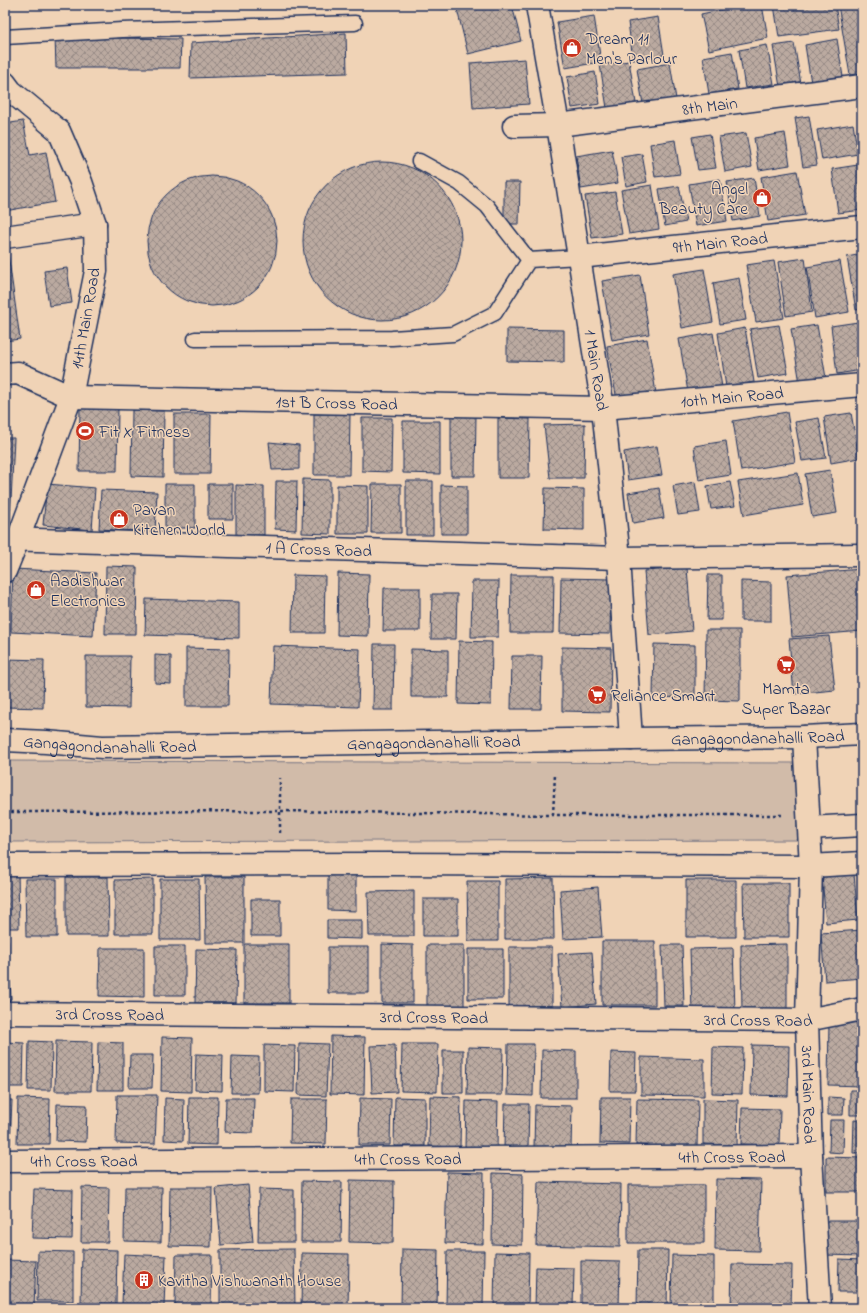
<svg xmlns="http://www.w3.org/2000/svg" width="867" height="1313" font-family="'Indie Flower',sans-serif">
	<style>
		.green { fill: #d1bba9; stroke: #767584 }
		.building { fill: url(#building-cross-hatch); stroke: #1b2f5e }
		.lines { fill: none; stroke-linecap: round; stroke-linejoin: round }
		.lane-casing { stroke: #1b2f5e; stroke-width: 17 }
		.street-casing { stroke: #1b2f5e; stroke-width: 25 }
		.secondary-casing { stroke: #1b2f5e; stroke-width: 25 }
		.path { stroke: #1b2f5e; stroke-width: 2.5; stroke-dasharray: 3 3; stroke-linecap: butt }
		.lane { stroke: #f0d3b6; stroke-width: 14 }
		.street { stroke: #f0d3b6; stroke-width: 22 }
		.secondary { stroke: #f0d3b6; stroke-width: 22 }
		.labels { text-anchor: middle; stroke-width: 3; stroke-linejoin: round; paint-order: stroke }
		.poi-label { font-size: 17px; fill: #1b2f5e; stroke: #f0d3b6; text-anchor: start }
		.street-label { font-size: 17px; fill: #1b2f5e; stroke: #f0d3b6 }
	</style>
	<defs>
		<pattern id="building-cross-hatch" width="8" height="8" patternUnits="userSpaceOnUse"><rect width="8" height="8" fill="#bbaaa0"/><path d="M0 0l8 8M0 8l8-8" fill="none" stroke="#978b86"/></pattern>
	</defs>
	<rect width="100%" height="100%" fill="#f0d3b6"/>
	<filter id="ink" filterUnits="userSpaceOnUse"><feTurbulence type="fractalNoise" baseFrequency=".025" numOctaves="2"/><feDisplacementMap in="SourceGraphic" scale="8" xChannelSelector="R" yChannelSelector="G"/><feConvolveMatrix kernelMatrix="1 2 1 2 8 2 1 2 1" color-interpolation-filters="sRGB"/></filter>
	<g filter="url(#ink)">
		<!-- green -->
		<path class="green" d="M 5,761 L 802,763 L 802,840 L 5,842 Z"/>
		<!-- building -->
		<path class="building" d="M 456,5 L 512,5 L 521,41 L 468,54 Z
			M 744,5 L 762,5 L 768,38 L 709,50 L 701,14 Z
			M 774,5 L 835,5 L 839,29 L 779,37 Z
			M 838,5 L 862,5 L 862,73 L 850,75 Z
			M 594,16 L 601,62 L 565,68 L 557,22 Z
			M 658,17 L 664,55 L 633,60 L 628,22 Z
			M 346,33 L 347,73 L 190,78 L 191,43 Z
			M 55,37 L 181,39 L 180,68 L 56,68 Z
			M 837,39 L 843,77 L 811,83 L 805,45 Z
			M 794,43 L 801,84 L 780,87 L 773,46 Z
			M 767,45 L 774,84 L 745,88 L 739,50 Z
			M 732,52 L 738,89 L 709,94 L 703,57 Z
			M 525,59 L 529,104 L 473,108 L 470,63 Z
			M 629,61 L 636,103 L 607,108 L 600,65 Z
			M 670,63 L 676,99 L 643,104 L 637,69 Z
			M 595,72 L 600,104 L 572,108 L 567,77 Z
			M 809,116 L 817,165 L 803,167 L 795,118 Z
			M 23,121 L 30,155 L 46,152 L 55,202 L 5,211 L 5,124 Z
			M 853,124 L 858,154 L 822,160 L 817,130 Z
			M 862,126 L 862,147 L 859,127 Z
			M 746,133 L 752,167 L 725,172 L 719,137 Z
			M 785,133 L 790,165 L 759,170 L 754,138 Z
			M 710,134 L 716,168 L 698,170 L 692,137 Z
			M 675,140 L 680,174 L 655,177 L 650,144 Z
			M 612,150 L 618,183 L 581,189 L 576,156 Z
			M 642,154 L 647,182 L 626,186 L 621,157 Z
			M303 241a79 79 0 1 1 158 0a79 79 0 1 1-158 0Z
			M 858,165 L 862,210 L 838,213 L 832,169 Z
			M 797,171 L 805,215 L 768,221 L 761,177 Z
			M147 241a65 65 0 1 1 130 0a65 65 0 1 1-130 0Z
			M 754,178 L 760,216 L 733,221 L 727,182 Z
			M 720,179 L 727,221 L 696,226 L 689,184 Z
			M 504,182 L 520,182 L 519,224 L 504,224 Z
			M 652,185 L 659,229 L 629,234 L 621,190 Z
			M 679,186 L 686,222 L 665,226 L 659,189 Z
			M 615,192 L 622,234 L 592,238 L 585,196 Z
			M 5,253 L 8,253 L 20,339 L 5,341 Z
			M 862,254 L 862,309 L 856,310 L 847,257 Z
			M 805,258 L 812,312 L 786,316 L 778,262 Z
			M 774,261 L 784,318 L 756,322 L 746,265 Z
			M 840,261 L 849,312 L 815,318 L 807,267 Z
			M 67,268 L 72,303 L 49,306 L 44,271 Z
			M 704,269 L 713,322 L 682,328 L 673,274 Z
			M 640,275 L 649,334 L 612,340 L 602,281 Z
			M 739,278 L 746,320 L 720,324 L 713,283 Z
			M 858,322 L 862,347 L 862,370 L 837,374 L 831,326 Z
			M 779,325 L 788,373 L 758,378 L 750,329 Z
			M 817,325 L 826,378 L 800,383 L 791,329 Z
			M 745,328 L 754,382 L 726,387 L 718,333 Z
			M 507,329 L 564,330 L 564,362 L 507,361 Z
			M 713,333 L 722,387 L 688,392 L 679,339 Z
			M 647,339 L 656,393 L 617,400 L 607,346 Z
			M 80,407 L 118,408 L 117,471 L 79,471 Z
			M 132,410 L 164,411 L 163,477 L 131,476 Z
			M 787,412 L 795,462 L 741,471 L 733,421 Z
			M 851,413 L 859,458 L 831,463 L 824,417 Z
			M 174,414 L 211,414 L 210,474 L 174,474 Z
			M 314,414 L 350,414 L 349,475 L 314,475 Z
			M 451,414 L 476,415 L 475,476 L 451,476 Z
			M 362,418 L 392,418 L 391,472 L 362,471 Z
			M 498,418 L 530,419 L 529,478 L 498,478 Z
			M 819,418 L 826,458 L 802,461 L 795,422 Z
			M 403,421 L 440,421 L 440,474 L 403,473 Z
			M 585,424 L 584,478 L 550,478 L 544,425 Z
			M 5,438 L 14,438 L 10,522 L 5,522 Z
			M 726,441 L 731,475 L 699,480 L 694,446 Z
			M 269,442 L 299,445 L 299,469 L 272,470 Z
			M 657,446 L 662,475 L 628,480 L 624,452 Z
			M 830,470 L 837,513 L 812,517 L 805,474 Z
			M 798,473 L 803,505 L 744,515 L 738,482 Z
			M 303,479 L 330,480 L 330,534 L 302,533 Z
			M 276,481 L 297,481 L 296,530 L 275,529 Z
			M 406,481 L 433,481 L 433,535 L 406,535 Z
			M 695,482 L 700,512 L 678,515 L 673,486 Z
			M 730,482 L 735,506 L 711,509 L 707,486 Z
			M 47,484 L 95,488 L 92,530 L 43,525 Z
			M 165,484 L 195,484 L 195,528 L 165,528 Z
			M 208,484 L 233,484 L 233,519 L 208,519 Z
			M 372,484 L 401,484 L 401,533 L 371,533 Z
			M 236,485 L 264,486 L 264,535 L 236,535 Z
			M 337,485 L 368,486 L 368,534 L 337,534 Z
			M 441,485 L 467,486 L 467,534 L 441,534 Z
			M 545,488 L 584,489 L 584,530 L 544,529 Z
			M 659,488 L 664,518 L 633,523 L 628,493 Z
			M 101,490 L 157,492 L 155,532 L 99,529 Z
			M 106,566 L 137,567 L 136,634 L 105,634 Z
			M 687,568 L 692,631 L 649,635 L 644,571 Z
			M 13,569 L 96,573 L 93,636 L 11,632 Z
			M 862,569 L 862,631 L 792,637 L 787,575 Z
			M 338,573 L 369,574 L 368,636 L 337,635 Z
			M 293,575 L 325,576 L 324,633 L 292,633 Z
			M 511,575 L 554,575 L 553,633 L 510,633 Z
			M 708,575 L 722,575 L 722,620 L 707,620 Z
			M 561,578 L 611,579 L 610,634 L 560,633 Z
			M 472,581 L 499,581 L 498,637 L 471,637 Z
			M 741,581 L 771,582 L 771,621 L 741,621 Z
			M 384,588 L 420,588 L 420,631 L 383,631 Z
			M 432,594 L 457,594 L 456,639 L 431,639 Z
			M 146,599 L 239,602 L 239,638 L 145,635 Z
			M 706,630 L 740,630 L 740,701 L 705,700 Z
			M 829,636 L 835,690 L 794,694 L 789,639 Z
			M 459,641 L 492,642 L 491,705 L 458,704 Z
			M 374,644 L 394,644 L 393,710 L 373,710 Z
			M 654,644 L 695,645 L 695,698 L 653,697 Z
			M 273,646 L 360,649 L 358,707 L 271,704 Z
			M 562,647 L 611,648 L 610,712 L 562,711 Z
			M 186,648 L 229,649 L 228,706 L 186,706 Z
			M 411,649 L 448,650 L 448,697 L 411,697 Z
			M 155,655 L 171,656 L 171,684 L 155,683 Z
			M 86,656 L 130,656 L 129,708 L 86,707 Z
			M 512,656 L 542,656 L 541,709 L 511,709 Z
			M 5,659 L 44,660 L 43,708 L 5,707 Z
			M 5,870 L 18,870 L 19,928 L 5,928 Z
			M 328,872 L 356,872 L 356,911 L 328,910 Z
			M 854,874 L 858,920 L 826,923 L 822,877 Z
			M 66,877 L 108,877 L 109,936 L 66,936 Z
			M 205,877 L 244,877 L 244,943 L 206,943 Z
			M 553,878 L 554,939 L 505,939 L 505,879 Z
			M 25,879 L 57,879 L 57,937 L 26,937 Z
			M 153,879 L 153,934 L 115,934 L 115,880 Z
			M 160,879 L 199,879 L 200,940 L 160,940 Z
			M 686,880 L 736,880 L 736,937 L 686,937 Z
			M 467,881 L 498,881 L 498,941 L 468,941 Z
			M 743,883 L 789,883 L 789,937 L 744,937 Z
			M 598,887 L 602,937 L 563,939 L 560,890 Z
			M 414,891 L 414,936 L 369,936 L 368,892 Z
			M 251,899 L 280,899 L 280,936 L 251,936 Z
			M 423,899 L 458,899 L 458,936 L 423,936 Z
			M 327,920 L 362,920 L 362,939 L 327,938 Z
			M 862,930 L 862,978 L 825,981 L 821,933 Z
			M 5,940 L 8,940 L 11,999 L 5,1000 Z
			M 602,941 L 655,941 L 655,1005 L 602,1005 Z
			M 244,944 L 289,944 L 289,1003 L 244,1003 Z
			M 382,944 L 413,945 L 413,1003 L 382,1003 Z
			M 787,944 L 787,1012 L 742,1012 L 741,945 Z
			M 427,945 L 464,945 L 464,1009 L 427,1009 Z
			M 662,945 L 682,945 L 684,1006 L 664,1006 Z
			M 155,946 L 185,946 L 185,995 L 155,995 Z
			M 328,947 L 369,947 L 369,993 L 328,993 Z
			M 509,947 L 552,947 L 552,1006 L 509,1006 Z
			M 100,948 L 144,948 L 144,997 L 99,996 Z
			M 733,948 L 735,1011 L 692,1012 L 690,949 Z
			M 196,949 L 237,950 L 236,1003 L 195,1003 Z
			M 468,949 L 503,949 L 503,999 L 468,999 Z
			M 592,952 L 596,1004 L 562,1007 L 558,954 Z
			M 829,1021 L 862,1021 L 862,1086 L 828,1085 Z
			M 331,1036 L 365,1037 L 364,1095 L 330,1094 Z
			M 162,1037 L 192,1038 L 191,1092 L 161,1091 Z
			M 29,1041 L 52,1042 L 51,1090 L 28,1090 Z
			M 56,1041 L 92,1042 L 91,1091 L 55,1091 Z
			M 5,1042 L 24,1043 L 23,1087 L 5,1087 Z
			M 98,1042 L 123,1043 L 123,1090 L 97,1090 Z
			M 299,1043 L 328,1044 L 326,1096 L 298,1095 Z
			M 402,1044 L 438,1044 L 437,1092 L 401,1091 Z
			M 508,1044 L 534,1044 L 533,1096 L 507,1095 Z
			M 264,1045 L 295,1046 L 294,1092 L 264,1091 Z
			M 395,1045 L 397,1092 L 372,1093 L 370,1046 Z
			M 752,1045 L 789,1046 L 788,1096 L 751,1095 Z
			M 468,1047 L 503,1048 L 502,1095 L 467,1095 Z
			M 713,1047 L 743,1048 L 742,1094 L 712,1093 Z
			M 443,1050 L 463,1050 L 463,1093 L 443,1093 Z
			M 542,1050 L 576,1051 L 576,1098 L 541,1098 Z
			M 611,1052 L 636,1053 L 635,1091 L 610,1091 Z
			M 196,1054 L 223,1055 L 222,1091 L 195,1090 Z
			M 130,1055 L 153,1055 L 152,1088 L 129,1088 Z
			M 232,1056 L 259,1057 L 258,1093 L 231,1093 Z
			M 641,1057 L 704,1059 L 704,1096 L 641,1095 Z
			M 850,1090 L 862,1090 L 862,1115 L 850,1115 Z
			M 117,1095 L 157,1095 L 155,1144 L 116,1143 Z
			M 430,1096 L 461,1097 L 460,1147 L 429,1146 Z
			M 189,1097 L 218,1097 L 217,1145 L 188,1144 Z
			M 395,1097 L 425,1098 L 425,1146 L 394,1146 Z
			M 601,1097 L 630,1097 L 629,1144 L 600,1143 Z
			M 828,1097 L 844,1098 L 843,1115 L 828,1115 Z
			M 18,1098 L 50,1099 L 49,1144 L 17,1144 Z
			M 165,1098 L 184,1099 L 183,1141 L 164,1140 Z
			M 226,1098 L 254,1098 L 253,1133 L 225,1132 Z
			M 360,1098 L 391,1099 L 390,1145 L 359,1145 Z
			M 291,1099 L 327,1099 L 326,1144 L 290,1143 Z
			M 637,1099 L 698,1100 L 697,1147 L 636,1145 Z
			M 703,1099 L 738,1100 L 737,1145 L 703,1144 Z
			M 5,1100 L 12,1100 L 10,1144 L 5,1143 Z
			M 466,1101 L 498,1102 L 497,1147 L 465,1147 Z
			M 57,1104 L 87,1105 L 86,1142 L 56,1141 Z
			M 505,1104 L 529,1104 L 528,1148 L 504,1148 Z
			M 535,1105 L 572,1106 L 571,1148 L 534,1147 Z
			M 742,1108 L 780,1109 L 779,1145 L 741,1144 Z
			M 830,1120 L 844,1120 L 843,1153 L 829,1152 Z
			M 854,1120 L 862,1121 L 862,1153 L 853,1153 Z
			M 826,1157 L 862,1158 L 862,1192 L 826,1192 Z
			M 447,1172 L 484,1173 L 483,1244 L 445,1243 Z
			M 493,1173 L 523,1174 L 522,1245 L 492,1244 Z
			M 716,1179 L 761,1180 L 759,1251 L 715,1250 Z
			M 350,1180 L 394,1181 L 393,1243 L 349,1242 Z
			M 302,1181 L 342,1182 L 341,1242 L 301,1242 Z
			M 538,1182 L 621,1184 L 620,1247 L 536,1245 Z
			M 248,1185 L 253,1242 L 221,1245 L 216,1188 Z
			M 628,1185 L 704,1185 L 704,1243 L 628,1243 Z
			M 82,1187 L 109,1188 L 108,1242 L 81,1242 Z
			M 125,1187 L 162,1187 L 161,1242 L 124,1241 Z
			M 170,1187 L 212,1187 L 211,1247 L 169,1246 Z
			M 34,1189 L 73,1190 L 72,1239 L 32,1238 Z
			M 259,1189 L 294,1190 L 294,1242 L 258,1242 Z
			M 826,1221 L 862,1221 L 862,1256 L 825,1255 Z
			M 82,1249 L 117,1250 L 116,1304 L 81,1303 Z
			M 294,1249 L 295,1307 L 220,1307 L 220,1250 Z
			M 402,1249 L 438,1250 L 437,1308 L 401,1308 Z
			M 638,1250 L 668,1250 L 667,1308 L 637,1308 Z
			M 38,1251 L 73,1252 L 73,1301 L 37,1301 Z
			M 447,1251 L 484,1251 L 483,1308 L 446,1308 Z
			M 495,1252 L 529,1253 L 528,1308 L 494,1308 Z
			M 302,1253 L 349,1254 L 348,1308 L 301,1308 Z
			M 124,1254 L 166,1256 L 164,1306 L 122,1304 Z
			M 176,1255 L 212,1255 L 211,1307 L 175,1306 Z
			M 672,1255 L 714,1256 L 714,1308 L 671,1308 Z
			M 839,1259 L 862,1260 L 862,1292 L 838,1292 Z
			M 5,1260 L 36,1261 L 34,1308 L 5,1308 Z
			M 581,1261 L 620,1262 L 619,1308 L 581,1308 Z
			M 732,1264 L 792,1265 L 791,1308 L 731,1308 Z
			M 536,1267 L 574,1268 L 573,1308 L 535,1308 Z"/>
		<g class="lines">
			<defs>
				<path id="lane" d="M 5,37 L 122,30 L 355,23
					M 419,161 L 459,183 L 487,206 L 529,260
					M 529,260 L 579,257
					M 195,339 L 392,338 L 453,334 L 495,313 L 529,260"/>
				<g id="street">
					<path id="s1" d="M 514,126 L 558,125 L 862,86"/>
					<path d="M 5,237 L 95,224"/>
					<path id="s2" d="M 579,257 L 862,227"/>
					<path id="s3" d="M 5,374 L 18,373 L 71,397 L 603,408 L 862,385"/>
					<path id="s4" d="M 5,539 L 619,558 L 862,555"/>
					<path id="s5" d="M 804,737 L 811,866 L 807,1020 L 811,1156 L 820,1308"/>
					<path d="M 809,828 L 862,825"/>
					<path d="M 5,865 L 389,864 L 811,866 L 862,863"/>
					<path id="s6" d="M 5,1013 L 807,1020 L 862,1009"/>
					<path id="s7" d="M 5,1161 L 811,1156"/>
				</g>
				<g id="secondary">
					<path id="s8" d="M 537,5 L 558,125 L 603,408 L 619,558 L 631,739"/>
					<path d="M 5,83 L 11,91 L 59,131 L 81,182 L 95,224 L 96,271 L 71,397 L 18,539 L 5,571"/>
					<path id="s9" d="M 5,740 L 46,742 L 102,747 L 631,739 L 804,737 L 862,734"/>
				</g>
			</defs>
			<!-- lane casing -->
			<use href="#lane" class="lane-casing"/>
			<!-- street casing -->
			<use href="#street" class="street-casing"/>
			<!-- secondary casing -->
			<use href="#secondary" class="secondary-casing"/>
			<!-- path -->
			<path class="path" d="M 5,812 L 280,811 L 553,815 L 784,815
				M 553,815 L 555,774
				M 280,833 L 280,778"/>
			<!-- lane -->
			<use href="#lane" class="lane"/>
			<!-- street -->
			<use href="#street" class="street"/>
			<!-- secondary -->
			<use href="#secondary" class="secondary"/>
		</g>
	</g>
	<!-- icons -->
	<defs>
		<symbol id="shop-disc" viewBox="-11 -11 22 22"><circle r="9.5" fill="#c8321e" stroke="#f0d3b6"/><path d="M-5-2.5h2.3a2.7 3.5 0 0 1 5.4 0H5L5.5 6h-11ZM-1.5-2.5h3a1.5 2.3 0 0 0-3 0Z" fill="#fff"/></symbol>
		<symbol id="stadium-disc" viewBox="-11 -11 22 22"><circle r="9.5" fill="#c8321e" stroke="#f0d3b6"/><path d="M0-5a6.5 5 0 1 0 0 10a6.5 5 0 1 0 0-10ZM-3.5-1.8h7v3.6h-7Z" fill="#fff"/></symbol>
		<symbol id="supermarket-disc" viewBox="-11 -11 22 22"><circle r="9.5" fill="#c8321e" stroke="#f0d3b6"/><path d="M-6-5.5h2.5l.6 2H6L4.5 2H-2.5L-4.4-4H-6ZM-1.5 3.2a1.3 1.3 0 1 0 .1 0ZM3 3.2a1.3 1.3 0 1 0 .1 0Z" fill="#fff"/></symbol>
		<symbol id="building-disc" viewBox="-11 -11 22 22"><circle r="9.5" fill="#c8321e" stroke="#f0d3b6"/><path d="M-4-6H4V6H1V3H-1V6H-4ZM-2.5-4.3h1.7v1.8h-1.7ZM.8-4.3h1.7v1.8H.8ZM-2.5-1h1.7V.8h-1.7ZM.8-1h1.7V.8H.8Z" fill="#fff"/></symbol>
	</defs>
	<g fill-rule="evenodd">
		<use href="#shop-disc" x="561" y="37" width="22" height="22"/>
		<use href="#shop-disc" x="751" y="187" width="22" height="22"/>
		<use href="#stadium-disc" x="74" y="420" width="22" height="22"/>
		<use href="#shop-disc" x="108" y="508" width="22" height="22"/>
		<use href="#shop-disc" x="25" y="579" width="22" height="22"/>
		<use href="#supermarket-disc" x="775" y="654" width="22" height="22"/>
		<use href="#supermarket-disc" x="586" y="684" width="22" height="22"/>
		<use href="#building-disc" x="133" y="1269" width="22" height="22"/>
	</g>
	<g class="labels">
		<!-- poi labels -->
		<g class="poi-label">
			<text x="586" y="44">Dream 11<tspan x="586" dy="20">Men's Parlour</tspan></text>
			<text x="748" y="194" text-anchor="end">Angel<tspan x="748" dy="20">Beauty Care</tspan></text>
			<text x="99" y="437">Fit X Fitness</text>
			<text x="133" y="515">Pavan<tspan x="133" dy="20">Kitchen World</tspan></text>
			<text x="50" y="586">Aadishwar<tspan x="50" dy="20">Electronics</tspan></text>
			<text x="786" y="694" text-anchor="middle">Mamta<tspan x="786" dy="20">Super Bazar</tspan></text>
			<text x="611" y="701">Reliance Smart</text>
			<text x="158" y="1286">Kavitha Vishwanath House</text>
		</g>
		<!-- street labels -->
		<g class="street-label">
			<text dy="6" stroke="none"><textPath href="#s1" startOffset="197">8th Main</textPath></text>
			<text dy="6" stroke="none"><textPath href="#s2" startOffset="142">9th Main Road</textPath></text>
			<text transform="translate(85 318) rotate(-80)" y="6">14th Main Road</text>
			<text dy="6" stroke="none"><textPath href="#s8" startOffset="370">1 Main Road</textPath></text>
			<text dy="6" stroke="none"><textPath href="#s3" startOffset="733">10th Main Road</textPath></text>
			<text dy="6" stroke="none"><textPath href="#s3" startOffset="337">1st B Cross Road</textPath></text>
			<text dy="6" stroke="none"><textPath href="#s4" startOffset="314">1 A Cross Road</textPath></text>
			<text dy="6" stroke="none"><textPath href="#s9" startOffset="753">Gangagondanahalli Road</textPath></text>
			<text dy="6" stroke="none"><textPath href="#s9" startOffset="429">Gangagondanahalli Road</textPath></text>
			<text dy="6" stroke="none"><textPath href="#s9" startOffset="105">Gangagondanahalli Road</textPath></text>
			<text dy="6" stroke="none"><textPath href="#s6" startOffset="105">3rd Cross Road</textPath></text>
			<text dy="6" stroke="none"><textPath href="#s6" startOffset="429">3rd Cross Road</textPath></text>
			<text dy="6" stroke="none"><textPath href="#s6" startOffset="753">3rd Cross Road</textPath></text>
			<text dy="6" stroke="none"><textPath href="#s5" startOffset="358">3rd Main Road</textPath></text>
			<text dy="6" stroke="none"><textPath href="#s7" startOffset="727">4th Cross Road</textPath></text>
			<text dy="6" stroke="none"><textPath href="#s7" startOffset="403">4th Cross Road</textPath></text>
			<text dy="6" stroke="none"><textPath href="#s7" startOffset="79">4th Cross Road</textPath></text>
		</g>
	</g>
	<!-- margin -->
	<rect width="867" height="1313" fill="none" stroke="#f0d3b6" stroke-width="20"/>
	<rect x="10" y="10" width="847" height="1293" fill="none" stroke="#1b2f5e" stroke-width="1.5" filter="url(#ink)"/>
</svg>
